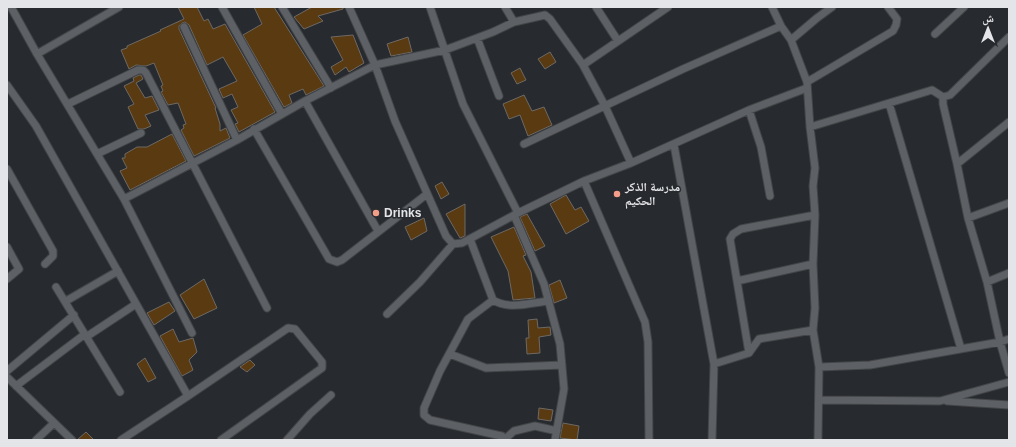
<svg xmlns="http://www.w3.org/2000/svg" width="1016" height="447" font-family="Arial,'Noto Naskh Arabic',sans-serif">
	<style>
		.building { fill: #5a3a10; stroke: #6d6965 }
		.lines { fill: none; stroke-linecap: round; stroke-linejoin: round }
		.street-casing { stroke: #434548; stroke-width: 9 }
		.street { stroke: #5d6064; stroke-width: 7 }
		.poi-dot { fill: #f49e8a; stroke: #272a2e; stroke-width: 1.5 }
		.labels { text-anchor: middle; stroke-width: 3; stroke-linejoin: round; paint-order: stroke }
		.poi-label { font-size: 12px; font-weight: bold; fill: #e4e5e8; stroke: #272a2e; text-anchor: start }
	</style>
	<rect width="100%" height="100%" fill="#272a2e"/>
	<!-- building -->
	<path class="building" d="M 178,7 L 197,7 L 204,21 L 208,19 L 213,29 L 225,24 L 275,112 L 239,132 L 235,124 L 238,123 L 231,110 L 238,107 L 232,94 L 223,98 L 219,89 L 237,81 L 223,57 L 207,65 L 189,25 L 185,22 L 182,23 L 179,26 L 179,29 L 216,108 L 215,108 L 220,124 L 220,131 L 226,128 L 230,138 L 194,156 L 181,130 L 184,128 L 183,125 L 186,124 L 178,103 L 168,105 L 161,92 L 163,91 L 161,86 L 163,85 L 154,63 L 146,66 L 136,65 L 129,69 L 121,50 L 127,48 L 127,46 L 161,31 L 160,30 L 184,19 Z
		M 254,7 L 274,7 L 324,86 L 306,95 L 303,89 L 289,95 L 292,103 L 284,107 L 243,35 L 262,24 Z
		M 312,7 L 343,7 L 343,9 L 318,16 L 323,21 L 304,29 L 294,17 Z
		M 353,35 L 364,63 L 349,72 L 346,67 L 335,75 L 331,67 L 343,60 L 331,37 Z
		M 408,37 L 412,52 L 391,56 L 387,44 Z
		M 550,52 L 556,62 L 545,69 L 538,59 Z
		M 520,68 L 526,80 L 517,84 L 511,73 Z
		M 139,75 L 141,75 L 143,79 L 136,83 L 145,98 L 152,96 L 159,110 L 145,115 L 151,126 L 144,129 L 138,129 L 128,107 L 134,104 L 124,86 L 134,81 L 133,78 Z
		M 524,95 L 532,111 L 544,107 L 552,125 L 528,136 L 520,115 L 509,119 L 503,104 Z
		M 172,134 L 186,161 L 130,190 L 120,171 L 127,168 L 122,158 L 125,158 L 125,154 L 137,147 L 147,147 Z
		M 442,182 L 449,194 L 441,199 L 435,186 Z
		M 566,195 L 575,210 L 581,207 L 589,221 L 566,234 L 550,204 Z
		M 465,204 L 465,236 L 460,238 L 446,214 Z
		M 527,214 L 545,246 L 535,251 L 520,217 Z
		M 424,218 L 427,231 L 411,240 L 405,227 Z
		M 514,227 L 526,255 L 523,256 L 531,272 L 535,298 L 513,300 L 508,271 L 491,237 Z
		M 204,279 L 217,308 L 194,319 L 180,295 Z
		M 560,280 L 567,298 L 554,303 L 549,285 Z
		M 169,302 L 175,311 L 154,325 L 147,313 Z
		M 537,319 L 538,328 L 550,327 L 551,335 L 539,337 L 540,353 L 527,354 L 526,338 L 529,338 L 528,320 Z
		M 173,329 L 179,342 L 193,338 L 197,352 L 189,360 L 193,370 L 182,376 L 160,336 Z
		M 145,358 L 156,378 L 148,382 L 137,364 Z
		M 250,360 L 255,365 L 247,372 L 240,367 Z
		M 539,408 L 553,410 L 551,421 L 538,419 Z
		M 563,423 L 579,426 L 577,440 L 560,438 Z
		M 86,432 L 94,440 L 77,440 Z"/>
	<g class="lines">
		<defs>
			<path id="street" d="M 11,7 L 37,54 L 124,199 L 192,333
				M 222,7 L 282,114
				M 282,7 L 331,88
				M 349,7 L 375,65 L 395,121 L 446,236 L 453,244 L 462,243 L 518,213 L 584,181 L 645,322 L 648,342 L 649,440
				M 430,7 L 463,104 L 518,213
				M 505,7 L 514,22
				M 596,7 L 618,41
				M 772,7 L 781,26 L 791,40 L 807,82 L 810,127 L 815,168 L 813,186 L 815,215 L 813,264 L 815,308 L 813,330 L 819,367 L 818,440
				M 184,27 L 237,140
				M 935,34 L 964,7
				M 477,38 L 499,96
				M 791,40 L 817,18 L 832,7
				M 37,54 L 119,7
				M 583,65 L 668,7
				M 807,82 L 893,31 L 896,25 L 897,19 L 888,7
				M 7,85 L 36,126 L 188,396
				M 305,101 L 378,231
				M 889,103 L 961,349
				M 68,104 L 138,70 L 143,70 L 146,73 L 267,308
				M 749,110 L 761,147 L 770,196
				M 1009,122 L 957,164 L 968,218 L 987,282 L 1000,342 L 1009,373
				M 810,127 L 932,90 L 943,97
				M 254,129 L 329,259 L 337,262 L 342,260 L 427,194
				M 524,144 L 683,69 L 781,26
				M 674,145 L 714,364 L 712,440
				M 97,154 L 141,133
				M 957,164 L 943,104 L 943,97 L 950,95 L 1009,37
				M 7,169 L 53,251 L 53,256 L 45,264
				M 584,181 L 631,163 L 749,110 L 807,88
				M 124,199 L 237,140 L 305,101 L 375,65 L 445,50 L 493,32 L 514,22 L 545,15 L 550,19 L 583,65 L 605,106 L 631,163
				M 514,215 L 544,284 L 560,344 L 564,389 L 555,440
				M 968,218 L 1009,203
				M 470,239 L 493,300 C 509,310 530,303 548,301
				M 7,247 L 19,269 L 7,279
				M 737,281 L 813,264
				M 987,282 L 1009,273
				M 56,287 L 120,392
				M 493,300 L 468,319 L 440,371 L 424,408 L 424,415 L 430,420 L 497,435 L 502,436 L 504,440 L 514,431 L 535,426 L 557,431
				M 66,301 L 118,271
				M 387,314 L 420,282 L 453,244
				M 86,337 L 136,304
				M 749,353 L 730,239 L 733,234 L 741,229 L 815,215
				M 450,354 L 486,368 L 562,365
				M 714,364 L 749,353 L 759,339 L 813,330
				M 819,367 L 870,365 L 1000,342 L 1009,339
				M 7,371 L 74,315
				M 7,377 L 72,440
				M 16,386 L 85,334
				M 819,400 L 940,401 L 1009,382
				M 947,401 L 1009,405
				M 36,440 L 54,423
				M 121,440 L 188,396 L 288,328 L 295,329 L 322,362 L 322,368 L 221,440
				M 287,440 L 310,414 L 331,395"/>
		</defs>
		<!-- street casing -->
		<use href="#street" class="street-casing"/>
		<!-- street -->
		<use href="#street" class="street"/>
	</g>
	<!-- markers -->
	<g class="poi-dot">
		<circle cx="617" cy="194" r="4"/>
		<circle cx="376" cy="213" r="4"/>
	</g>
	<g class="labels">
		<!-- poi labels -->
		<g class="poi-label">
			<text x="625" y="191">مدرسة الذكر<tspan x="625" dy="14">الحكيم</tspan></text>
			<text x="384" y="217">Drinks</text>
		</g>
	</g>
	<!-- border -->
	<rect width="1016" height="447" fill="none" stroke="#e4e5e8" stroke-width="16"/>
	<!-- north arrow -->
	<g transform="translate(988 28)" stroke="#272a2e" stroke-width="3" paint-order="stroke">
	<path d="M0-3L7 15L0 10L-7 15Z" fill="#e4e5e8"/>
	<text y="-6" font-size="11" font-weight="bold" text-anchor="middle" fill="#e4e5e8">ش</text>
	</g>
</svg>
